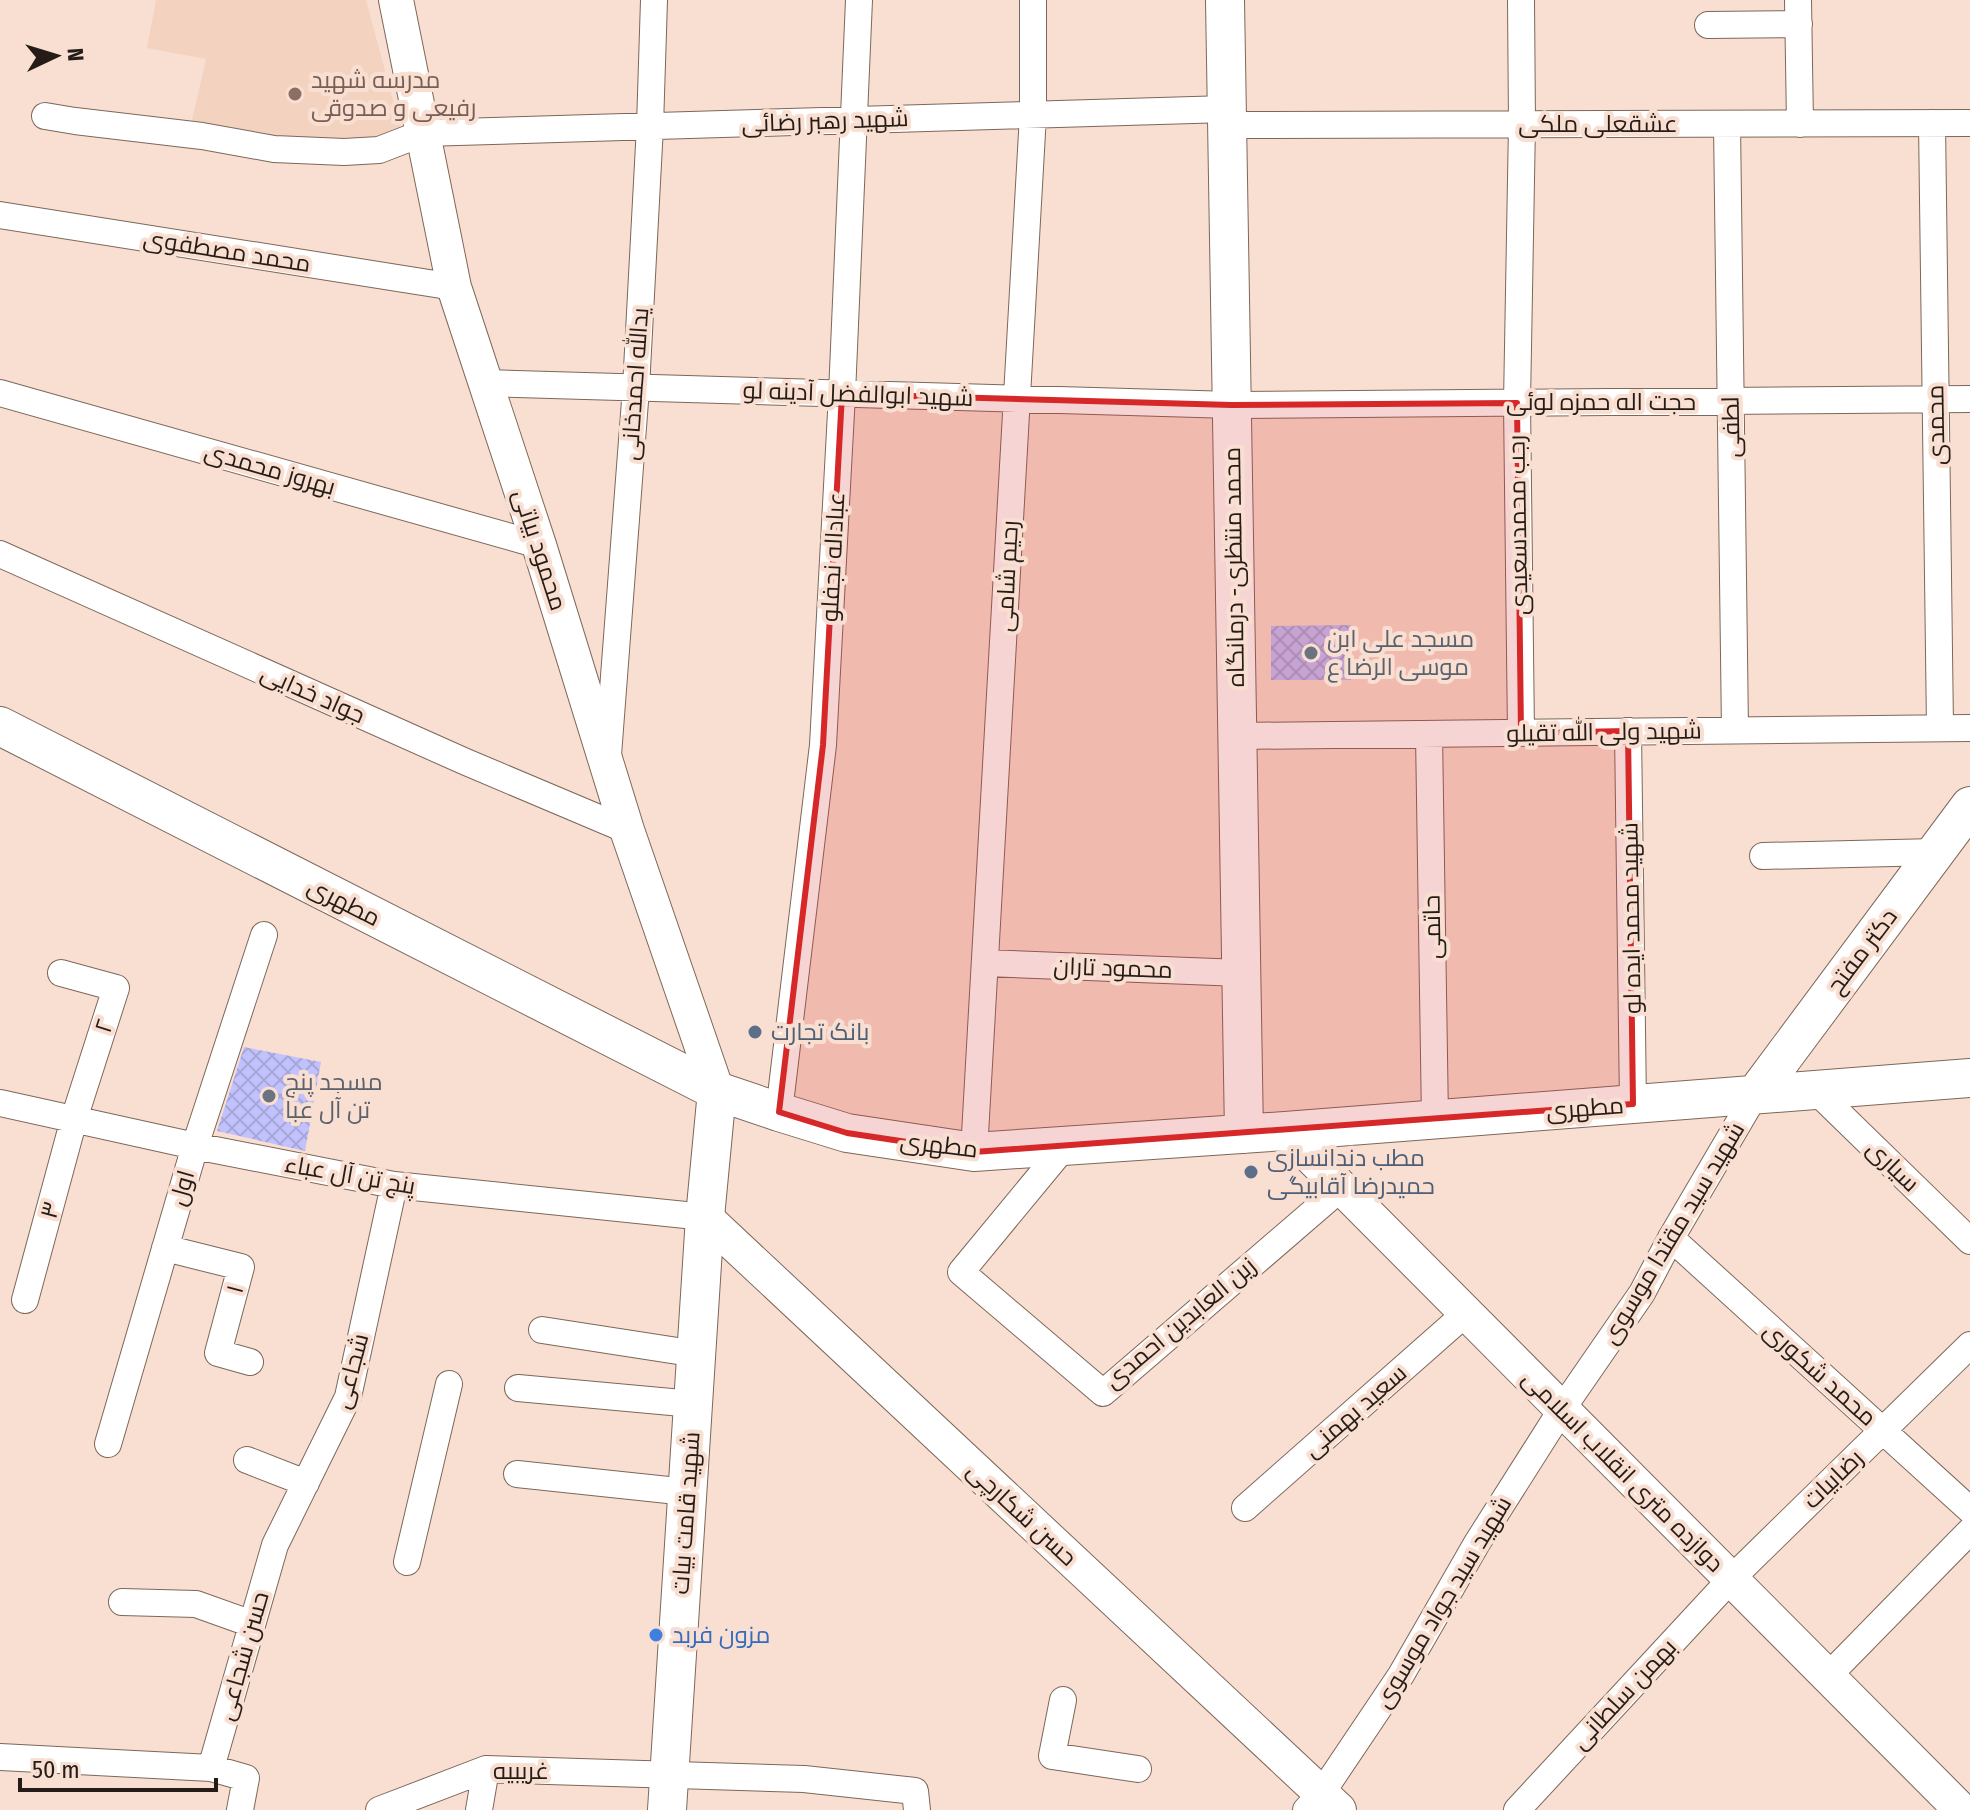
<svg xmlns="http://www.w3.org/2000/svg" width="1970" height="1810" font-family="'Fira Sans Condensed',Cairo,sans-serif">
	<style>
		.built { fill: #f3d2c0 }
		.building { fill: url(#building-cross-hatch) }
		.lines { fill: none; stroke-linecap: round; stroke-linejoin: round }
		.minor-casing { stroke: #7d675a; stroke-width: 28 }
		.tertiary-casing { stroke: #7d675a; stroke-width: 36 }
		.secondary-casing { stroke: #7d675a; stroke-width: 40 }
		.minor { stroke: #fff; stroke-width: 26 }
		.tertiary { stroke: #fff; stroke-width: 34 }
		.secondary { stroke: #fff; stroke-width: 38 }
		.marked { fill: #d62828; fill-opacity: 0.2; stroke: #d62828; stroke-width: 6; stroke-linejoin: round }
		.education-dot { fill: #8d6e63; stroke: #f8dfd1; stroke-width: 3 }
		.worship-dot { fill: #6b7280; stroke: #f8dfd1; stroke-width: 3 }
		.service-dot { fill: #5c6f8a; stroke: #f8dfd1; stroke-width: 3 }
		.shop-dot { fill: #3f7fe0; stroke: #f8dfd1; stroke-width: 3 }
		.labels { text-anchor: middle; stroke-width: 8; stroke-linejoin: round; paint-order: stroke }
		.education-label { font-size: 24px; fill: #785e54; stroke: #f8dfd1; text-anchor: start }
		.street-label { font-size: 24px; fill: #251c17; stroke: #f8dfd1 }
		.worship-label { font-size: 24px; fill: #5b616d; stroke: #f8dfd1; text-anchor: start }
		.service-label { font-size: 24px; fill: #4e5e75; stroke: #f8dfd1; text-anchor: start }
		.shop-label { font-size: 24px; fill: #366cbe; stroke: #f8dfd1; text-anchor: start }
	</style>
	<defs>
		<pattern id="building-cross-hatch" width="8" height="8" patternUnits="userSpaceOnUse" patternTransform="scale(2)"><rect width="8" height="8" fill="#c1c2fd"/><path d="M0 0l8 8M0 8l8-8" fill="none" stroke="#a6a6d8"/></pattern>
	</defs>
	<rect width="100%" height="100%" fill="#f8dfd1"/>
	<!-- built -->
	<path class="built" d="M 156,0 L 366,0 L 404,141 L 324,148 L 190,129 L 206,59 L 147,48 Z"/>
	<!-- building -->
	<path class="building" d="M 1351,625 L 1351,680 L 1271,680 L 1271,626 Z
		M 244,1047 L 321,1062 L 305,1151 L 217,1131 Z"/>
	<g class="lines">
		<defs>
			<path id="minor" d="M 1798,0 L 1800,124
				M 1708,25 L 1799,24
				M 45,116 L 75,121 L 202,136 L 274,149 L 344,152 L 379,150 L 423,133 L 1227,109
				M 1932,123 L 1940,727
				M 1727,124 L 1735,730
				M 1227,125 L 1970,123
				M 0,215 L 454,287
				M 485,383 L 1232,405 L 1970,399
				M 0,393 L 539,545
				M 0,554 L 466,762 L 627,830
				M 1628,731 L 1633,1104
				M 1521,733 L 1517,403 L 1522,124 L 1521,0
				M 1429,734 L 1435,1120
				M 1237,736 L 1970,728
				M 608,755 L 636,388 L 650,126 L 654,0
				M 1763,856 L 1936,852
				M 985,963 L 1241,973
				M 1815,1090 L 1970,1241
				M 0,1103 L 195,1146 L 394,1185 L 705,1217
				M 779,1112 L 823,745 L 842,394 L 859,0
				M 1065,1146 L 961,1272 L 1103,1393 L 1341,1188
				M 974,1152 L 1033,115 L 1033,0
				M 1671,1238 L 1970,1510
				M 165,1248 L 241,1267 L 218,1353 L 250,1362
				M 25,1300 L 74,1119 L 116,988 L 61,973
				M 542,1330 L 697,1354
				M 518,1388 L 693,1404
				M 108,1444 L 195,1146 L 264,935
				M 247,1460 L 306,1483
				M 517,1474 L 687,1492
				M 1245,1508 L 1466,1313
				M 407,1562 L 449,1384
				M 122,1602 L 196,1604 L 252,1624
				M 1828,1676 L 1970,1531
				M 1063,1700 L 1052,1756 L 1138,1769
				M 0,1757 L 211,1768 L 246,1778 L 240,1810
				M 211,1768 L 275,1545 L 348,1397 L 394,1185
				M 379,1810 L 486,1769 L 804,1779 L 915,1791 L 917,1810
				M 479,1810 L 486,1769
				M 1306,1810 L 1321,1794 L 1401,1675 L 1477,1543 L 1562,1409 L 1642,1293 L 1671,1238 L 1755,1095
				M 1517,1810 L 1731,1579 L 1970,1345"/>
			<path id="tertiary" d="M 396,0 L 454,287 L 539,545 L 627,830 L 717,1091
				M 1285,1131 L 1961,1810
				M 705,1217 L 1339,1810"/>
			<path id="secondary" d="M 1225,0 L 1244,1134
				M 0,726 L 717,1091 L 779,1112 L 847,1133 L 974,1152 L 1285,1131 L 1970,1078
				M 1755,1095 L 1970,806
				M 667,1810 L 705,1217 L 717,1091"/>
		</defs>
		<!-- minor casing -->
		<use href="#minor" class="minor-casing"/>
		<!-- tertiary casing -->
		<use href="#tertiary" class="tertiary-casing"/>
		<!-- secondary casing -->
		<use href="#secondary" class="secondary-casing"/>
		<!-- minor -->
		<use href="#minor" class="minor"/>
		<!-- tertiary -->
		<use href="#tertiary" class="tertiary"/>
		<!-- secondary -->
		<use href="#secondary" class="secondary"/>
	</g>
	<!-- marked area -->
	<path class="marked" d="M 842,394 L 1232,405 L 1517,403 L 1521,733 L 1628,731 L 1633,1104 L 974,1152 L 847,1133 L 779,1112 L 823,745 Z"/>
	<!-- markers -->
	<circle class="education-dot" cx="295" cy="94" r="8"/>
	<g class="worship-dot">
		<circle cx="1311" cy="653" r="8"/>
		<circle cx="269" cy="1096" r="8"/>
	</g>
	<g class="service-dot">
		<circle cx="755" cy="1032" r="8"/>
		<circle cx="1251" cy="1172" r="8"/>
	</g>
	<circle class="shop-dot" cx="656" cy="1635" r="8"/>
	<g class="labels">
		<!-- education labels -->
		<g class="education-label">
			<text x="311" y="88">مدرسه شهید<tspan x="311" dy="28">رفیعی و صدوقی</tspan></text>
		</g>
		<!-- street labels -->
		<g class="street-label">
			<text transform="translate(825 121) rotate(-2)" y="8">شهید رهبر رضائی</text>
			<text x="1598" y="132">عشقعلی ملکی</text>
			<text transform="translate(227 251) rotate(9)" y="8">محمد مصطفوی</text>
			<text transform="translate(635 384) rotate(-86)" y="8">یدالله احمدخانی</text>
			<text transform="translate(858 394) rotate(2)" y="8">شهید ابوالفضل آدینه لو</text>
			<text x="1601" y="410">حجت اله حمزه لوئی</text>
			<text transform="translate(1936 425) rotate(-91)" y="8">محمدی</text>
			<text transform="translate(1731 427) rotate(-91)" y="8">لطفی</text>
			<text transform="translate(270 469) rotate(16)" y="8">بهروز محمدی</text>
			<text transform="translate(1518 525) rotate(-91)" y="8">رجب محمدسعیدی</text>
			<text transform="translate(540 550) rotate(72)" y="8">محمود بیاتی</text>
			<text transform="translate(833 557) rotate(-87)" y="8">عباداله نجفلو</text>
			<text transform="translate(1234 567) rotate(-91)" y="8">محمد منتظری- درمانگاه</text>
			<text transform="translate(1007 576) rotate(-87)" y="8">رحیم شامی</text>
			<text transform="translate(313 694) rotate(24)" y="8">جواد خدایی</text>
			<text transform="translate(1604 732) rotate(-1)" y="8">شهید ولی الله تقیلو</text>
			<text transform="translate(344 902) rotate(27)" y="8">مطهری</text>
			<text transform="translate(1631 918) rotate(-91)" y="8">شهید محمد ایده لو</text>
			<text transform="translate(1432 927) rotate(-91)" y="8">حاتمی</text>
			<text transform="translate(1862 951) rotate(-53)" y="8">دکتر مفتح</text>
			<text transform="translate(1113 968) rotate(2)" y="8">محمود تاران</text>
			<text transform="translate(104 1026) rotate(-72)" y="8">۲</text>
			<text transform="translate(1585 1108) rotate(-4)" y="8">مطهری</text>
			<text transform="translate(939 1145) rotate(7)" y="8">مطهری</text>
			<text transform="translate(1893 1166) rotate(44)" y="8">سیاری</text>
			<text transform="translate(350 1175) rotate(10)" y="8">پنج تن آل عباء</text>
			<text transform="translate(182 1188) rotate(-74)" y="8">اول</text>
			<text transform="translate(50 1210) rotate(-75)" y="8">۳</text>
			<text transform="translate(1673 1233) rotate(-59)" y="8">شهید سید مقتدا موسوی</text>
			<text transform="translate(235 1289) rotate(-75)" y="8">۱</text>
			<text transform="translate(1180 1323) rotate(-40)" y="8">زین العابدین احمدی</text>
			<text transform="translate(351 1371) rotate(-75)" y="8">شجاعی</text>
			<text transform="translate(1820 1374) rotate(42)" y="8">محمد شکوری</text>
			<text transform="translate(1355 1411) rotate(-41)" y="8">سعید بهمنی</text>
			<text transform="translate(1623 1471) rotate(45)" y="8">دوازده متری انقلاب اسلامی</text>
			<text transform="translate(1833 1479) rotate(-44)" y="8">رضابیات</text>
			<text transform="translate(686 1513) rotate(-86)" y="8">شهید قامت بیات</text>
			<text transform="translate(1022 1514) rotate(43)" y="8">حسن شکارچی</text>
			<text transform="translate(1443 1602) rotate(-59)" y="8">شهید سید جواد موسوی</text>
			<text transform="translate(243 1656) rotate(-74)" y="8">حسن شجاعی</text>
			<text transform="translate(1624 1694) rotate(-47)" y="8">بهمن سلطانی</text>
			<text x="521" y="1779">غریبیه</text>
		</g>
		<!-- worship labels -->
		<g class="worship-label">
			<text x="1327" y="647">مسجد علی ابن<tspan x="1327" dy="28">موسی الرضا ع</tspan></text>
			<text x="285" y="1090">مسجد پنج<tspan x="285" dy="28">تن آل عبا</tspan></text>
		</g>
		<!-- service labels -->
		<g class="service-label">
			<text x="771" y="1040">بانک تجارت</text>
			<text x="1267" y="1166">مطب دندانسازی<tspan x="1267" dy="28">حمیدرضا آقابیگی</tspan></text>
		</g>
		<!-- shop labels -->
		<g class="shop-label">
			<text x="672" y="1643">مزون فربد</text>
		</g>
	</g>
	<!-- north arrow -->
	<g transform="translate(56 56) rotate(86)" stroke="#f8dfd1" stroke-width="6" paint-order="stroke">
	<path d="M0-6L14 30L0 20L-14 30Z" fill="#251c17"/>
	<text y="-12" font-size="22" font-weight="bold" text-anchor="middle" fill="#251c17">N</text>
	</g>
	<!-- scale -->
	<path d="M20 1778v12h196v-12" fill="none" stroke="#251c17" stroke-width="4"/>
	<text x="32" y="1778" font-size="24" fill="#251c17" stroke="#f8dfd1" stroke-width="6" paint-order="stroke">50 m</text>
</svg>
